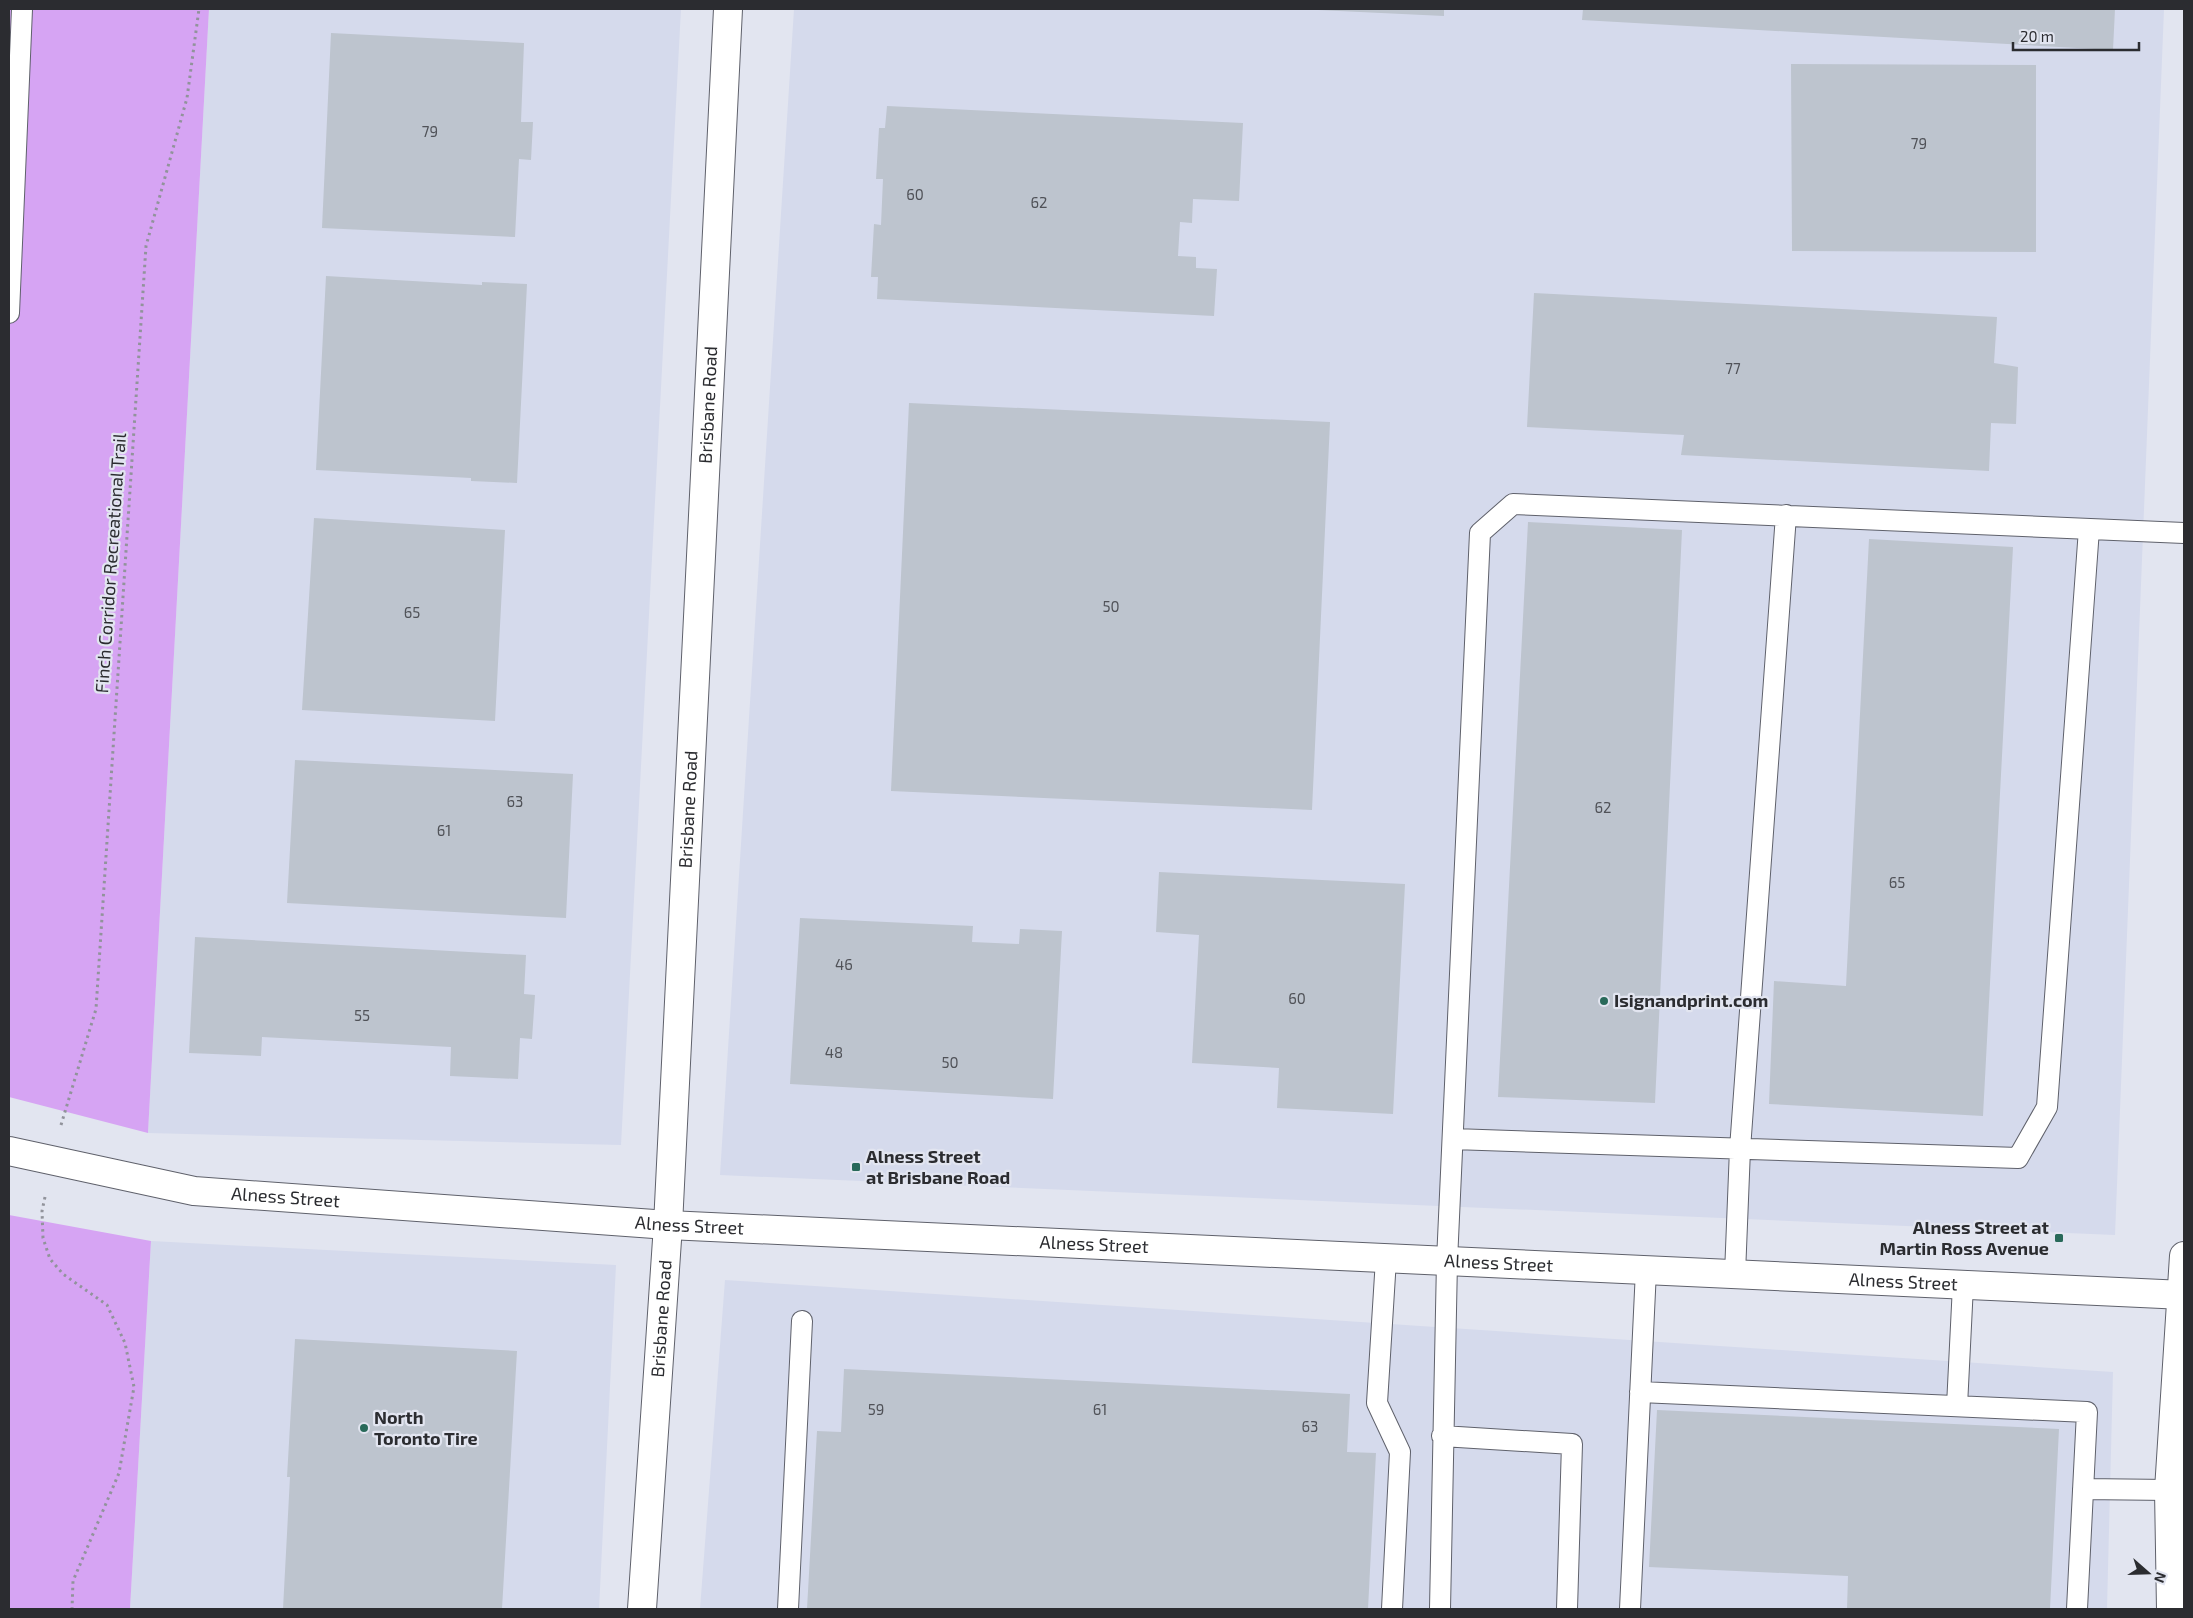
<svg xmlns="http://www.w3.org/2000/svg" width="2193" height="1618" font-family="'Exo 2',sans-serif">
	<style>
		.built { fill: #d5daec }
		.green { fill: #d6a4f3 }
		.building { fill: #bdc4ce }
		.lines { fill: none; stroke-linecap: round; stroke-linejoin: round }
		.service-casing { stroke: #5f616b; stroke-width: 22 }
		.minor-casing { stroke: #5f616b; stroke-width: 30 }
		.path { stroke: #91939b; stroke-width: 3; stroke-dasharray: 2.5 4; stroke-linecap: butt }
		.service { stroke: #fff; stroke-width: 20 }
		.minor { stroke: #fff; stroke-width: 28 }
		.poi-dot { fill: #286959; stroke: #e2e5f0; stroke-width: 2 }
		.labels { text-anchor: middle; stroke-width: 4.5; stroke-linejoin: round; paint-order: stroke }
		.number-label { font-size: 15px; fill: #505258 }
		.street-label { font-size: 18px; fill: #2b2c30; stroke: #e2e5f0 }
		.poi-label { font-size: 18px; font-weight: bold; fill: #2b2c30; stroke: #e2e5f0; text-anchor: start }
	</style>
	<rect width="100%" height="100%" fill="#e2e5f0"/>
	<!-- built -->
	<path class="built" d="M 209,9 L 681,9 L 621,1145 L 148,1133 Z
		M 794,9 L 2164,9 L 2115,1235 L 720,1175 Z
		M 151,1241 L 616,1265 L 599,1609 L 130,1609 Z
		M 725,1280 L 2113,1372 L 2107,1609 L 700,1609 Z"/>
	<!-- green -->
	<path class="green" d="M 9,9 L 209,9 L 148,1133 L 9,1097 Z
		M 9,1215 L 151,1241 L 130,1609 L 9,1609 Z"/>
	<!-- building -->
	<path class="building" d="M 1318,9 L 1444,9 L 1444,16 L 1318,10 Z
		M 1583,9 L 2115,9 L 2113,50 L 1582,20 Z
		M 331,33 L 524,43 L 521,122 L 533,122 L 531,160 L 519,159 L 515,237 L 322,228 Z
		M 1791,64 L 2036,65 L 2036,252 L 1792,251 Z
		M 887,106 L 1243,123 L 1239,201 L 1193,199 L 1192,223 L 1180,222 L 1178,256 L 1196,257 L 1196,268 L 1217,269 L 1214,316 L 877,299 L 878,277 L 871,277 L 874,224 L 881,225 L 883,179 L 876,179 L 879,128 L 885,128 Z
		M 326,276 L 482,285 L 482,282 L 527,284 L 517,483 L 471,481 L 471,478 L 316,470 Z
		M 1534,293 L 1997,317 L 1994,363 L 2018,367 L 2016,424 L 1991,423 L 1989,471 L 1681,455 L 1684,435 L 1527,427 Z
		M 909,403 L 1330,422 L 1312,810 L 891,791 Z
		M 314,518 L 505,530 L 495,721 L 302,710 Z
		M 1528,522 L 1682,530 L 1655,1103 L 1498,1097 Z
		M 1869,539 L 2013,547 L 1983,1116 L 1769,1104 L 1774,981 L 1846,986 Z
		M 295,760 L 573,774 L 566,918 L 287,903 Z
		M 1159,872 L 1405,884 L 1393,1114 L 1277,1108 L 1279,1068 L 1192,1063 L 1199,935 L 1156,932 Z
		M 800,918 L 973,926 L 972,942 L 1019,944 L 1020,929 L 1062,931 L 1053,1099 L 790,1084 Z
		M 195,937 L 526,955 L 524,994 L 535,995 L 532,1039 L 520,1038 L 518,1079 L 450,1076 L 451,1047 L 262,1037 L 261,1056 L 189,1053 Z
		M 295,1339 L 517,1351 L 502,1609 L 283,1609 L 290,1477 L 287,1477 Z
		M 844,1369 L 1350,1394 L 1347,1452 L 1376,1453 L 1368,1609 L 807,1609 L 817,1431 L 841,1432 Z
		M 1657,1410 L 2059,1429 L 2050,1609 L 1847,1609 L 1848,1576 L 1649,1567 Z"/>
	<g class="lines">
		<defs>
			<path id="service" d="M 9,313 L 22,9
				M 1453,1139 L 2018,1158 L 2047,1107 L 2089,529
				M 1386,1259 L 1377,1403 L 1400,1452 L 1392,1609
				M 1735,1274 L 1740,1149 L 1786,515
				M 1640,1392 L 2087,1412 L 2077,1609
				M 1957,1406 L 1963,1285
				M 1442,1436 L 1572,1444 L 1567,1609
				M 2083,1489 L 2169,1490
				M 788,1609 L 802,1321
				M 1440,1609 L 1447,1261 L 1480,533 L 1513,504 L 2184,533
				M 1630,1609 L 1646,1270"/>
			<g id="minor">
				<path id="s1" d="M 9,1151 L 194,1191 L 668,1225 L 2184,1295"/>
				<path id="s2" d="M 642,1609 L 668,1225 L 728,9"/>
				<path d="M 2171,1609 L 2169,1490 L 2184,1256"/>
			</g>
		</defs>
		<!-- service casing -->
		<use href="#service" class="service-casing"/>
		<!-- minor casing -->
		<use href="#minor" class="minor-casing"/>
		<!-- path -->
		<path class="path" d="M 61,1125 L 96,1009 L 146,246 L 187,98 L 199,9
			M 45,1197 L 42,1211 L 43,1238 L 50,1259 L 63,1274 L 107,1305 L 125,1343 L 134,1387 L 119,1473 L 73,1581 L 72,1609"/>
		<!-- service -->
		<use href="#service" class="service"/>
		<!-- minor -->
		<use href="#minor" class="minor"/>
	</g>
	<!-- markers -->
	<g class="poi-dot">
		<circle cx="1604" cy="1001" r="5"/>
		<rect x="851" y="1162" width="10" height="10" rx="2.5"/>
		<rect x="2054" y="1233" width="10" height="10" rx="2.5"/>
		<circle cx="364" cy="1428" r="5"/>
	</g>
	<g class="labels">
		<!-- number labels -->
		<g class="number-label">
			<text x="430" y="137">79</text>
			<text x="1919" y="149">79</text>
			<text x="915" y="200">60</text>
			<text x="1039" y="208">62</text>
			<text x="1733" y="374">77</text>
			<text x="1111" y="612">50</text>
			<text x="412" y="618">65</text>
			<text x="515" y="807">63</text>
			<text x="1603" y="813">62</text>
			<text x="444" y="836">61</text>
			<text x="1897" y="888">65</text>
			<text x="844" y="970">46</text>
			<text x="1297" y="1004">60</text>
			<text x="362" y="1021">55</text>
			<text x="834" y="1058">48</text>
			<text x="950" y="1068">50</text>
			<text x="876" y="1415">59</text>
			<text x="1100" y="1415">61</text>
			<text x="1310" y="1432">63</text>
		</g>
		<!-- street labels -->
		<g class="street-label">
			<text dy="6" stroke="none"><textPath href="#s2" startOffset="1206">Brisbane Road</textPath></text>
			<text transform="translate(111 563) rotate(-86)" y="6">Finch Corridor Recreational Trail</text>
			<text dy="6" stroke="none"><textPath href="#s2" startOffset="801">Brisbane Road</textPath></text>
			<text dy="6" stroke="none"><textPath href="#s1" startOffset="281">Alness Street</textPath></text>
			<text dy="6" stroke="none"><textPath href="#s1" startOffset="686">Alness Street</textPath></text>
			<text dy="6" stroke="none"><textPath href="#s1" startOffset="1091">Alness Street</textPath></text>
			<text dy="6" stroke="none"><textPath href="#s1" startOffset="1496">Alness Street</textPath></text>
			<text dy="6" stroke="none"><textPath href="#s1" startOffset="1901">Alness Street</textPath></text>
			<text dy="6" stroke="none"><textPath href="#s2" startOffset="291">Brisbane Road</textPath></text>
		</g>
		<!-- poi labels -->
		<g class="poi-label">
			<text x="1614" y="1007">Isignandprint.com</text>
			<text x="866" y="1163">Alness Street<tspan x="866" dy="21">at Brisbane Road</tspan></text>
			<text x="2049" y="1234" text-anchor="end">Alness Street at<tspan x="2049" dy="21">Martin Ross Avenue</tspan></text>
			<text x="374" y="1424">North<tspan x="374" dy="21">Toronto Tire</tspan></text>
		</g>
	</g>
	<!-- border -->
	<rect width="2193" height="1618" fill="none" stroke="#2b2c30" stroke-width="20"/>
	<!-- north arrow -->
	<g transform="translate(2148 1573) rotate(110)" stroke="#e2e5f0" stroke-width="4" paint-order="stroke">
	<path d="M0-4L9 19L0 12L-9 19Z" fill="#2b2c30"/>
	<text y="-8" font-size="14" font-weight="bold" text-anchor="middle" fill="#2b2c30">N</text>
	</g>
	<!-- scale -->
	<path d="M2013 42v8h126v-8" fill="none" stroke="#2b2c30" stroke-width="2.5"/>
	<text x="2020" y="42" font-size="15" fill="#2b2c30" stroke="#e2e5f0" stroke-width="4" paint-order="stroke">20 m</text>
</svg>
